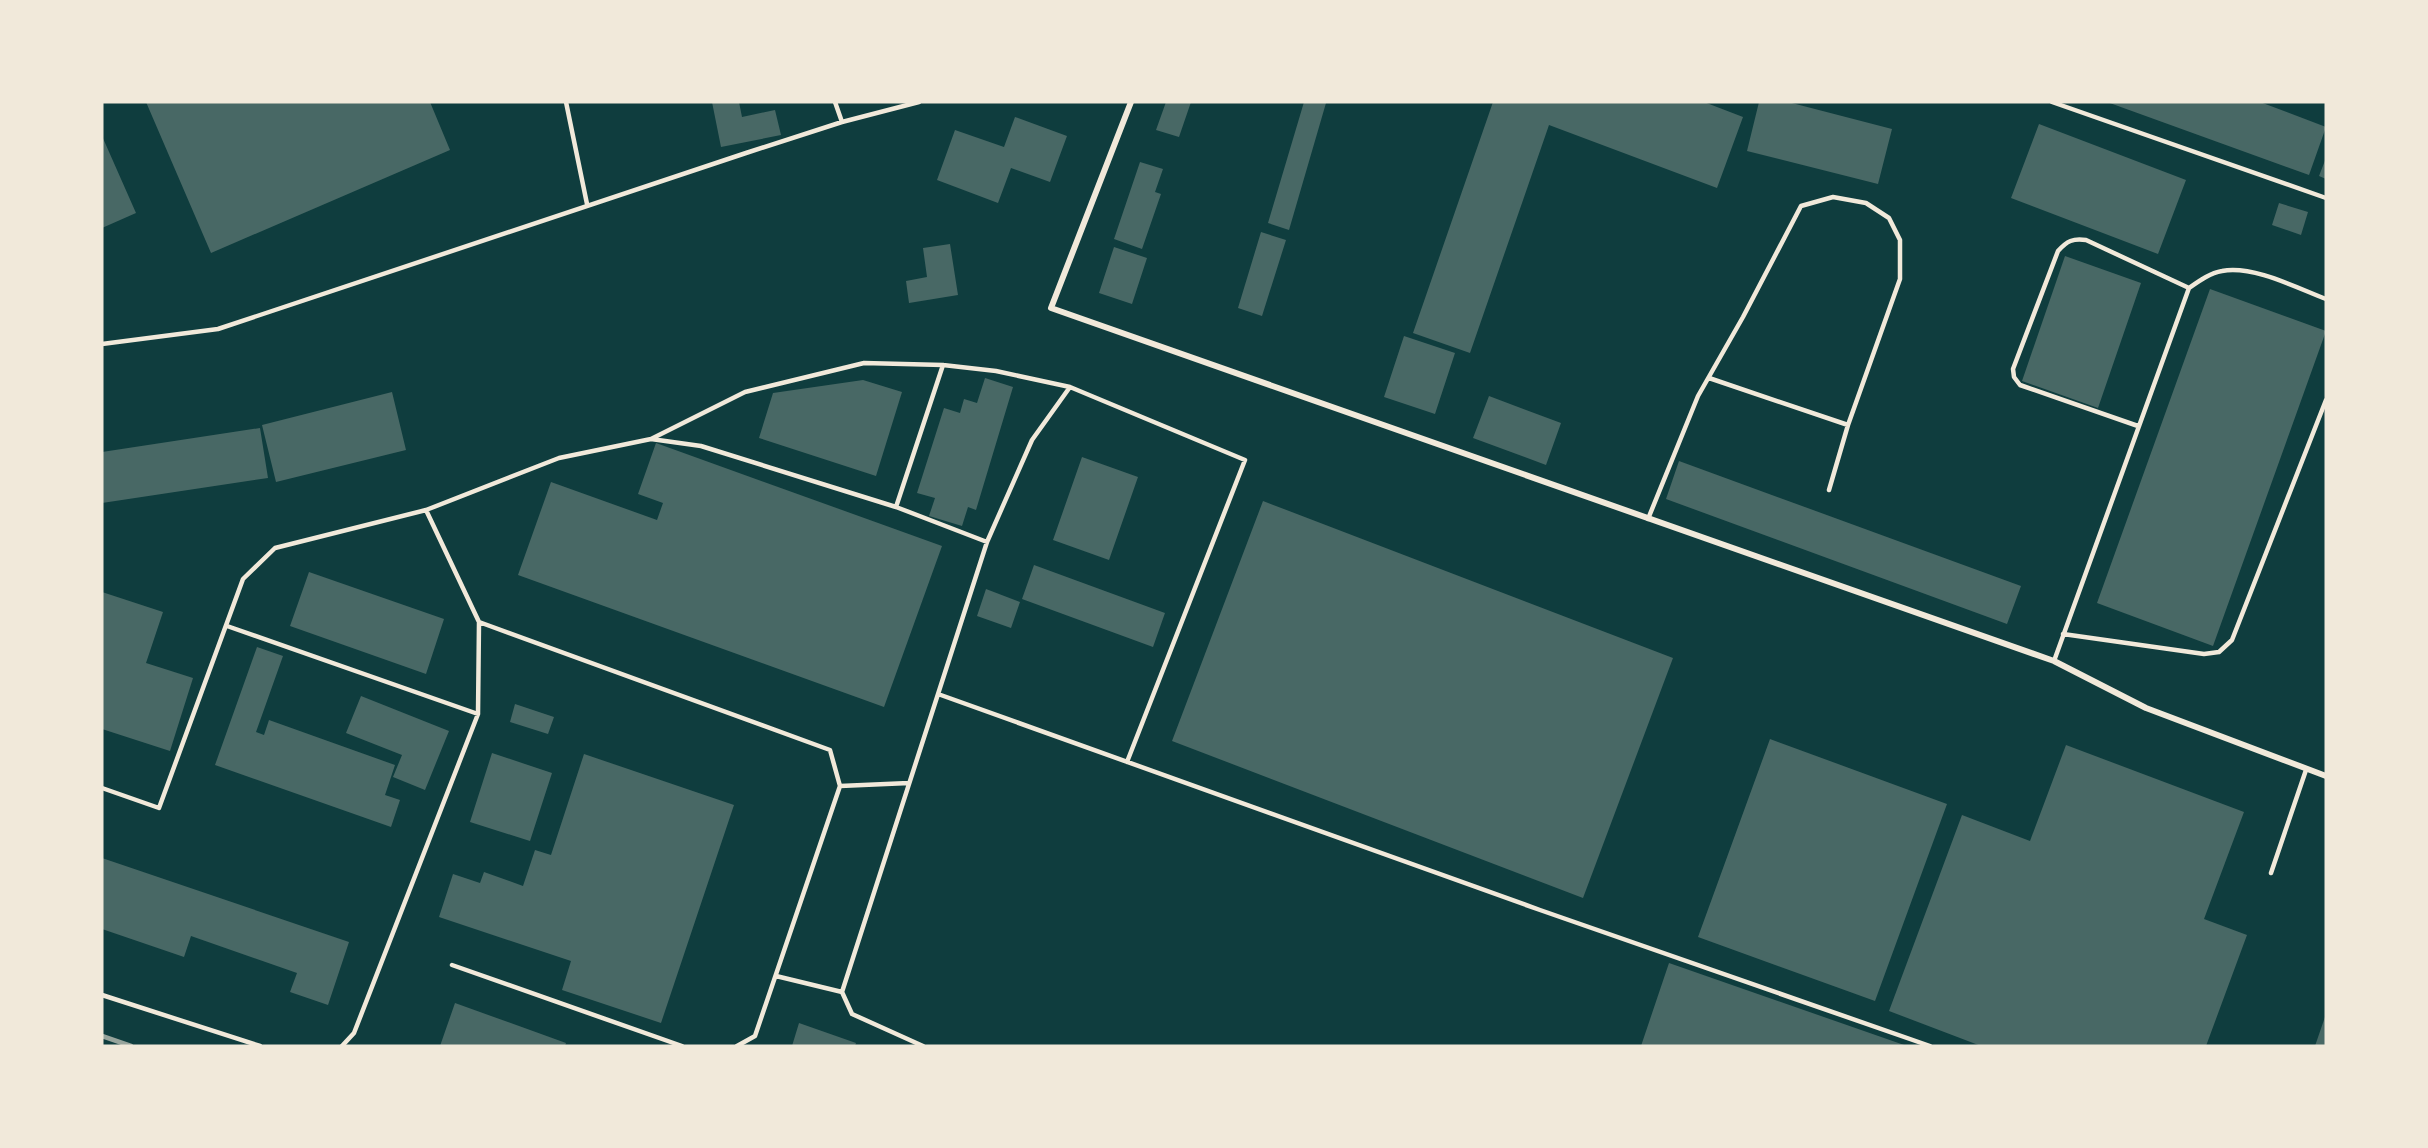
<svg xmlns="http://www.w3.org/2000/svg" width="2428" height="1148" font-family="'Work Sans',sans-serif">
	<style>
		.building { fill: #486865 }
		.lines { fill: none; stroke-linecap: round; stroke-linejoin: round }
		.service { stroke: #f1e9da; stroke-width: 4.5 }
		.minor { stroke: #f1e9da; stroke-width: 6 }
		.rail { stroke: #97a49c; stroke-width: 4.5 }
	</style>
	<rect width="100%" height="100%" fill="#0f3d3e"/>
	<!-- building -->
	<path class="building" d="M 146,102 L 430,102 L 450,150 L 211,253 Z
		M 712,102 L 739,102 L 742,117 L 775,110 L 781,135 L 721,147 Z
		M 1166,102 L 1191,102 L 1179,137 L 1156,130 Z
		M 1304,102 L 1326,103 L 1289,230 L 1268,223 Z
		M 1493,102 L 1704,102 L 1743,117 L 1717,188 L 1549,125 L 1470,353 L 1413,333 Z
		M 1759,102 L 1788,102 L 1892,129 L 1878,184 L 1747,151 Z
		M 2107,102 L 2260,102 L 2326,127 L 2309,175 Z
		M 1015,117 L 1067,136 L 1050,182 L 1011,168 L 998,203 L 937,180 L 955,130 L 1004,147 Z
		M 2039,124 L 2186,180 L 2158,254 L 2011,198 Z
		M 102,136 L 136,213 L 102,228 Z
		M 2326,158 L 2326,179 L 2319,176 Z
		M 1140,162 L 1163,169 L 1155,192 L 1161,194 L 1142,249 L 1114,239 Z
		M 2279,203 L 2308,212 L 2301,235 L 2272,225 Z
		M 1261,232 L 1286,240 L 1262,316 L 1238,308 Z
		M 950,244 L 958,295 L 909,303 L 906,281 L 927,277 L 923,248 Z
		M 1114,247 L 1147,258 L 1132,304 L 1099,293 Z
		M 2065,256 L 2141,283 L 2098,408 L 2022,381 Z
		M 2210,289 L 2326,331 L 2213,646 L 2097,603 Z
		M 1404,336 L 1455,353 L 1435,414 L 1384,397 Z
		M 985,378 L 1013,387 L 976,510 L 968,507 L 962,526 L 929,516 L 935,498 L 917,493 L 944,408 L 960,413 L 964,399 L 977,403 Z
		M 863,380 L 902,392 L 876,476 L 759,438 L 773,393 Z
		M 392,392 L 406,450 L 276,482 L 262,425 Z
		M 1489,396 L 1561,423 L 1546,465 L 1473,438 Z
		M 260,428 L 268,478 L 102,503 L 102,452 Z
		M 656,443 L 942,546 L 884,707 L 518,575 L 551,482 L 657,520 L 663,503 L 638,494 Z
		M 1082,457 L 1138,477 L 1109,560 L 1053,540 Z
		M 1679,461 L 2021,586 L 2007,624 L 1666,499 Z
		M 1263,501 L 1673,658 L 1583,898 L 1172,741 Z
		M 1034,565 L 1165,613 L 1153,647 L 1022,599 Z
		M 309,572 L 444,619 L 426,674 L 290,626 Z
		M 986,589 L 1020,602 L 1011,628 L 977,616 Z
		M 102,592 L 163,612 L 146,663 L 193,678 L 170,751 L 102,729 Z
		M 257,647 L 283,656 L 256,732 L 264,735 L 269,720 L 395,765 L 385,795 L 400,800 L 391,827 L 215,765 Z
		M 361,696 L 449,731 L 425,790 L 393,777 L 402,755 L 346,733 Z
		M 515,704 L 554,717 L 548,734 L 510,722 Z
		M 1770,739 L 1947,804 L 1875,1001 L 1698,937 Z
		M 2066,745 L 2244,812 L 2204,919 L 2247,935 L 2206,1046 L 1981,1046 L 1889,1011 L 1962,815 L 2030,841 Z
		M 492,753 L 552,773 L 530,841 L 470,822 Z
		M 584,754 L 734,805 L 661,1023 L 562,990 L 571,961 L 439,917 L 453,874 L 480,883 L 484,872 L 523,886 L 535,850 L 551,855 Z
		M 102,858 L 349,942 L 328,1005 L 290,992 L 297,973 L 191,936 L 184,957 L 102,929 Z
		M 1669,963 L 1907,1046 L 1641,1046 Z
		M 455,1003 L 566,1043 L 565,1046 L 440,1046 Z
		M 2326,1014 L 2326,1046 L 2315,1046 Z
		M 799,1023 L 856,1043 L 855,1046 L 792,1046 Z"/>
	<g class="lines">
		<!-- service -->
		<path class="service" d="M 566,102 L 587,204
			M 835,102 L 842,122
			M 2052,102 L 2326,198
			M 102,344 L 218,329 L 746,153 L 842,122 L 919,102
			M 1709,378 L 1848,425
			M 2138,426 L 2020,385 L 2014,377 L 2013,369 L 2058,251 C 2067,241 2073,238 2086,240 L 2189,288
			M 651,439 L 745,392 L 864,363 L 943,365 L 996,371 L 1070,387
			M 896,507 L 943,365
			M 1648,519 L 1698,396 L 1743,317 L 1801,206 L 1833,197 L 1866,203 L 1889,218 L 1900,240 L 1900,279 L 1848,425 L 1829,490
			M 479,622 L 830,750 L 840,786 L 755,1036 L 737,1046
			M 227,626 L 478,714
			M 2063,634 L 2204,654 L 2219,652 L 2232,640 L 2326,400
			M 2054,661 L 2189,288 C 2199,281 2210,273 2222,271 C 2253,265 2297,288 2326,299
			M 938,694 L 1540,910 L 1930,1046
			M 840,786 L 909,783
			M 102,788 L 159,808 L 243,579 L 275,548 L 426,510
			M 2271,873 L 2306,770
			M 452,965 L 682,1046
			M 776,976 L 842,992 L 987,542 L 1032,440 L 1070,387 L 1245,460 L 1127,762
			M 842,992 L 852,1014 L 923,1046
			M 102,995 L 260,1046
			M 342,1046 L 354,1033 L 478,714 L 479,622 L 426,510 L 559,458 L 651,439 L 701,446 L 896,507 L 987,542"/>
		<!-- minor -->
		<path class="minor" d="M 1131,102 L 1051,308 L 2054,661 L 2146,708 L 2326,776"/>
		<!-- rail -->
		<path class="rail" d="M 102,1036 L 131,1046"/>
	</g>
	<!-- border -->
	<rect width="2428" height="1148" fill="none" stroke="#f1e9da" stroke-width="207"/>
</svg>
